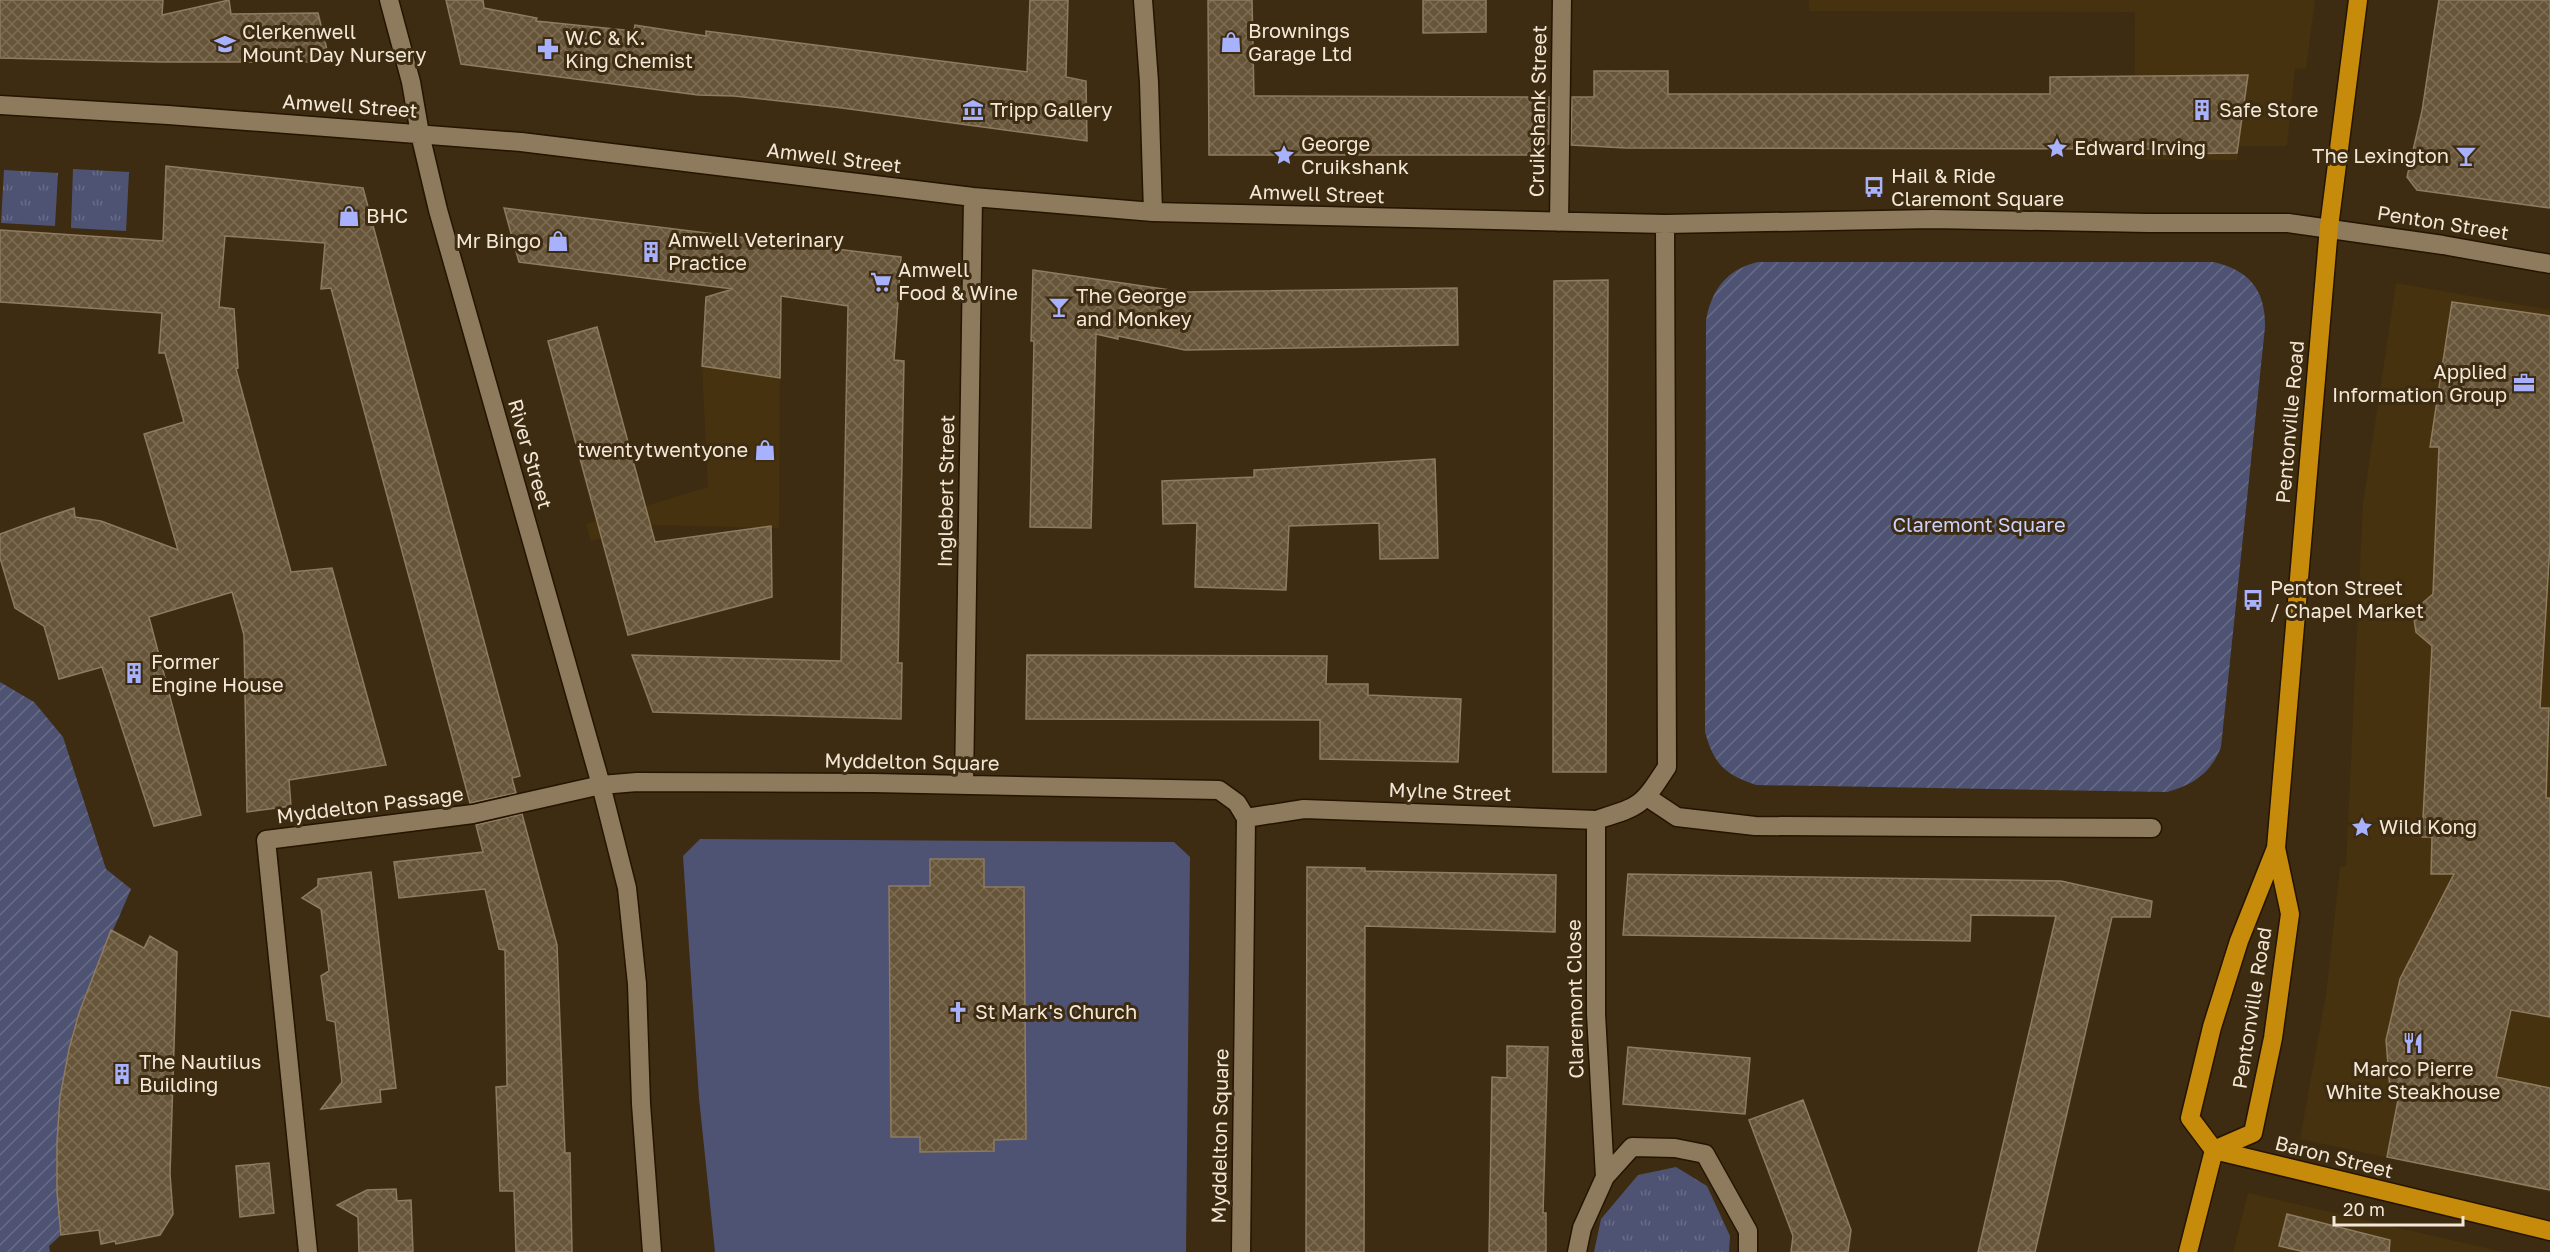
<svg xmlns="http://www.w3.org/2000/svg" width="2550" height="1252" font-family="'Golos Text',sans-serif">
	<style>
		.built { fill: #46320e }
		.grass { fill: url(#grass-tufts) }
		.park { fill: #4e5373 }
		.garden { fill: url(#garden-furrows) }
		.building { fill: url(#building-cross-hatch); stroke: #8f7b5f; stroke-width: 1.5 }
		.lines { fill: none; stroke-linecap: round; stroke-linejoin: round }
		.minor-casing { stroke: #241400; stroke-width: 21 }
		.highway-casing { stroke: #241400; stroke-width: 21 }
		.minor { stroke: #8e7a5d; stroke-width: 18 }
		.highway { stroke: #c78b0c; stroke-width: 18 }
		.labels { text-anchor: middle; stroke-width: 6; stroke-linejoin: round; paint-order: stroke }
		.poi-label { font-size: 20px; fill: #f3e8d8; stroke: #3d2c11; text-anchor: start }
		.street-label { font-size: 20px; fill: #f3e8d8; stroke: #3d2c11 }
		.park-label { font-size: 20px; fill: #cad1fd; stroke: #3d2c11 }
	</style>
	<defs>
		<pattern id="grass-tufts" width="24" height="20" patternUnits="userSpaceOnUse" patternTransform="scale(1.5)"><rect width="24" height="20" fill="#4e5373"/><path d="M3 7l-1-3M5 7V3M7 7l1-3M15 17l-1-3M17 17v-4M19 17l1-3" fill="none" stroke="#686c86"/></pattern>
		<pattern id="garden-furrows" width="10" height="10" patternUnits="userSpaceOnUse" patternTransform="scale(1.5)"><rect width="10" height="10" fill="#4e5373"/><path d="M-1 1l2-2M0 10L10 0M9 11l2-2" fill="none" stroke="#686c86"/></pattern>
		<pattern id="building-cross-hatch" width="8" height="8" patternUnits="userSpaceOnUse" patternTransform="scale(1.5)"><rect width="8" height="8" fill="#675539"/><path d="M0 0l8 8M0 8l8-8" fill="none" stroke="#7d6d55"/></pattern>
	</defs>
	<rect width="100%" height="100%" fill="#3d2c11"/>
	<!-- built -->
	<path class="built" d="M 1809,0 L 2315,0 L 2306,69 L 2295,68 L 2287,146 L 2239,146 L 2237,160 L 2134,159 L 2135,12 L 1809,11 Z
		M 2396,283 L 2550,310 L 2550,1192 L 2300,1139 L 2326,995 L 2340,867 L 2346,866 L 2363,504 Z
		M 704,335 L 780,347 L 779,528 L 651,525 L 591,541 L 586,524 L 708,487 L 702,366 Z
		M 2248,1193 L 2503,1252 L 2233,1252 Z"/>
	<!-- grass -->
	<path class="grass" d="M 73,169 L 129,172 L 126,231 L 71,228 Z
		M 4,170 L 58,173 L 55,226 L 1,223 Z
		M 1676,1167 L 1707,1186 L 1730,1236 L 1729,1252 L 1594,1252 L 1601,1219 L 1638,1175 Z"/>
	<!-- park -->
	<path class="park" d="M 700,839 L 1174,842 L 1190,857 L 1186,1252 L 715,1252 L 699,1098 L 683,856 Z"/>
	<!-- garden -->
	<path class="garden" d="M 1758,262 L 2213,262 C 2249,270 2266,290 2265,327 L 2221,747 C 2211,773 2193,785 2167,792 L 1756,785 C 1724,774 1714,764 1705,732 L 1706,321 C 1711,290 1727,269 1758,262 Z
		M 0,682 L 34,702 L 63,737 L 106,869 L 131,889 C 114,930 94,969 79,1012 C 55,1084 54,1160 61,1235 L 49,1246 L 50,1252 L 0,1252 Z"/>
	<!-- building -->
	<path class="building" d="M 0,0 L 163,0 L 162,15 L 229,0 L 231,14 L 318,13 L 330,62 L 161,62 L 0,58 Z
		M 446,0 L 483,0 L 484,8 L 537,18 L 536,21 L 634,31 L 635,25 L 706,36 L 706,31 L 1027,72 L 1030,0 L 1068,0 L 1066,77 L 1086,81 L 1087,141 L 842,108 L 734,96 L 698,95 L 461,64 Z
		M 1208,0 L 1252,0 L 1254,96 L 1549,97 L 1549,144 L 1536,144 L 1536,155 L 1209,155 Z
		M 1423,0 L 1486,0 L 1486,32 L 1423,33 Z
		M 2439,0 L 2550,0 L 2550,208 L 2417,190 L 2407,177 L 2422,111 Z
		M 1594,71 L 1668,71 L 1668,94 L 2050,94 L 2050,77 L 2248,75 L 2237,153 L 2162,154 L 2162,149 L 1626,148 L 1571,145 L 1572,97 L 1594,97 Z
		M 166,166 L 363,188 L 520,776 L 512,778 L 516,793 L 470,803 L 331,288 L 321,289 L 325,243 L 225,236 L 219,307 L 234,309 L 238,368 L 236,369 L 291,572 L 332,568 L 386,765 L 289,780 L 291,806 L 247,812 L 244,635 L 232,592 L 149,617 L 201,815 L 154,826 L 102,667 L 59,679 L 44,626 L 15,608 L 0,558 L 0,534 L 44,518 L 74,508 L 75,517 L 101,521 L 178,550 L 144,434 L 184,422 L 165,353 L 159,353 L 162,313 L 0,302 L 0,230 L 163,241 Z
		M 504,208 L 901,257 L 894,360 L 904,361 L 898,663 L 902,663 L 901,719 L 653,712 L 632,655 L 841,661 L 848,306 L 781,296 L 780,378 L 702,366 L 706,297 L 733,289 L 519,262 Z
		M 1033,270 L 1184,292 L 1457,288 L 1458,345 L 1185,350 L 1118,336 L 1118,339 L 1096,334 L 1091,528 L 1030,527 L 1034,341 L 1031,341 Z
		M 1608,280 L 1606,772 L 1553,772 L 1554,281 Z
		M 2452,302 L 2550,316 L 2550,544 L 2540,708 L 2549,708 L 2546,798 L 2550,798 L 2550,1017 L 2511,1010 L 2496,1077 L 2550,1088 L 2550,1190 L 2387,1157 L 2400,1090 L 2390,1089 L 2386,1040 L 2393,1010 L 2400,979 L 2454,874 L 2431,874 L 2432,837 L 2422,837 L 2432,646 L 2416,632 L 2414,619 L 2418,607 L 2433,594 L 2439,447 L 2430,447 Z
		M 597,327 L 655,542 L 771,526 L 772,597 L 628,635 L 548,341 Z
		M 1435,459 L 1438,558 L 1380,559 L 1379,523 L 1289,526 L 1286,590 L 1195,587 L 1197,523 L 1163,524 L 1162,481 L 1254,477 L 1254,470 Z
		M 1027,655 L 1327,656 L 1326,684 L 1368,684 L 1368,695 L 1461,699 L 1458,762 L 1320,759 L 1320,720 L 1026,719 Z
		M 522,814 L 557,945 L 565,1153 L 570,1153 L 572,1252 L 516,1252 L 514,1191 L 500,1191 L 496,1087 L 507,1086 L 505,950 L 499,949 L 485,889 L 399,898 L 394,862 L 483,852 L 476,825 Z
		M 930,859 L 984,859 L 984,887 L 1024,887 L 1026,1139 L 994,1140 L 994,1151 L 920,1152 L 920,1137 L 891,1137 L 889,886 L 930,886 Z
		M 1307,867 L 1365,868 L 1365,871 L 1556,875 L 1555,932 L 1365,926 L 1364,1252 L 1306,1252 Z
		M 371,872 L 396,1088 L 380,1090 L 381,1102 L 321,1109 L 342,1082 L 335,1022 L 327,1020 L 321,976 L 329,971 L 321,909 L 302,898 L 318,886 L 318,879 Z
		M 1628,874 L 2061,881 L 2152,901 L 2150,917 L 2112,917 L 2035,1252 L 1978,1252 L 2056,916 L 1971,915 L 1970,941 L 1623,935 Z
		M 111,930 L 144,948 L 150,936 L 177,952 L 170,1174 L 173,1214 L 160,1235 L 116,1244 L 115,1241 L 101,1244 L 99,1230 L 61,1235 L 57,1192 L 57,1142 L 60,1097 L 69,1049 L 79,1013 Z
		M 1507,1046 L 1548,1047 L 1543,1213 L 1546,1213 L 1546,1252 L 1489,1252 L 1492,1077 L 1507,1078 Z
		M 1628,1047 L 1750,1058 L 1745,1114 L 1623,1104 Z
		M 1803,1100 L 1851,1230 L 1848,1252 L 1791,1252 L 1793,1236 L 1749,1120 Z
		M 269,1163 L 274,1213 L 240,1217 L 236,1166 Z
		M 396,1189 L 397,1201 L 411,1200 L 413,1252 L 359,1252 L 358,1217 L 337,1205 L 367,1190 Z
		M 2287,1214 L 2390,1240 L 2389,1252 L 2305,1252 L 2279,1246 Z"/>
	<g class="lines">
		<defs>
			<path id="minor" d="M 389,0 L 411,82 L 420,134 L 438,210 L 601,785 L 627,888 L 637,984 L 641,1104 L 652,1252
				M 1143,0 L 1149,82 L 1153,212
				M 0,105 L 168,115 L 521,142 L 973,197 L 1153,212 L 1665,224 L 1933,219 L 2148,223 L 2288,223 L 2443,245 L 2550,264
				M 1559,222 L 1562,0
				M 964,785 L 973,197
				M 1647,797 L 1677,817 L 1755,826 L 2152,828
				M 1246,818 L 1304,809 L 1596,820 C 1641,806 1641,807 1667,767 L 1665,224
				M 1596,820 L 1596,1014 L 1605,1177
				M 308,1252 L 266,840 L 473,814 L 601,785 L 637,782 L 873,783 L 1219,790 L 1237,803 L 1246,818 L 1241,1252
				M 1577,1252 L 1582,1228 L 1605,1177 L 1632,1147 L 1675,1148 L 1705,1154 L 1748,1231 L 1748,1252"/>
			<path id="highway" d="M 2214,1150 L 2190,1118 L 2212,1027 L 2239,941 L 2276,848 L 2329,227 L 2358,0
				M 2214,1150 L 2550,1231
				M 2214,1150 L 2253,1133 L 2273,1038 L 2290,914 L 2276,848
				M 2188,1252 L 2214,1150"/>
		</defs>
		<!-- minor casing -->
		<use href="#minor" class="minor-casing"/>
		<!-- highway casing -->
		<use href="#highway" class="highway-casing"/>
		<!-- minor -->
		<use href="#minor" class="minor"/>
		<!-- highway -->
		<use href="#highway" class="highway"/>
	</g>
	<!-- icons -->
	<defs>
		<symbol id="shop-bare" viewBox="-9 -9 18 18"><path d="M-5-2.5h2.3a2.7 3.5 0 0 1 5.4 0H5L5.5 6h-11ZM-1.5-2.5h3a1.5 2.3 0 0 0-3 0Z" fill="#a7b1fc" stroke="#3d2c11" stroke-width="2.5" paint-order="stroke"/></symbol>
		<symbol id="school-bare" viewBox="-9 -9 18 18"><path d="M0-5L7-2L0 1L-7-2ZM-4 1L0 2.5L4 1V4Q0 6-4 4Z" fill="#a7b1fc" stroke="#3d2c11" stroke-width="2.5" paint-order="stroke"/></symbol>
		<symbol id="pharmacy-bare" viewBox="-9 -9 18 18"><path d="M-2-6h4v4h4v4h-4v4h-4v-4h-4v-4h4Z" fill="#a7b1fc" stroke="#3d2c11" stroke-width="2.5" paint-order="stroke"/></symbol>
		<symbol id="museum-bare" viewBox="-9 -9 18 18"><path d="M0-6L6-3V-2H-6V-3ZM-5-1h2V3h-2ZM-1-1h2V3h-2ZM3-1h2V3H3ZM-6 4H6V6H-6Z" fill="#a7b1fc" stroke="#3d2c11" stroke-width="2.5" paint-order="stroke"/></symbol>
		<symbol id="building-bare" viewBox="-9 -9 18 18"><path d="M-4-6H4V6H1V3H-1V6H-4ZM-2.5-4.3h1.7v1.8h-1.7ZM.8-4.3h1.7v1.8H.8ZM-2.5-1h1.7V.8h-1.7ZM.8-1h1.7V.8H.8Z" fill="#a7b1fc" stroke="#3d2c11" stroke-width="2.5" paint-order="stroke"/></symbol>
		<symbol id="sight-bare" viewBox="-9 -9 18 18"><path d="M0-6L1.8-2.2L6-1.7L2.9 1.2L3.7 5.4L0 3.3L-3.7 5.4L-2.9 1.2L-6-1.7L-1.8-2.2Z" fill="#a7b1fc" stroke="#3d2c11" stroke-width="2.5" paint-order="stroke"/></symbol>
		<symbol id="bar-bare" viewBox="-9 -9 18 18"><path d="M-6-5H6L.8 .8V4.5H3.5V6h-7V4.5H-.8V.8Z" fill="#a7b1fc" stroke="#3d2c11" stroke-width="2.5" paint-order="stroke"/></symbol>
		<symbol id="bus-bare" viewBox="-9 -9 18 18"><path d="M-5-6H5V4H4V6H2V4H-2V6H-4V4H-5ZM-3.5-4V0h7V-4ZM-3.5 1.2v1.5H-2V1.2ZM2 1.2v1.5H3.5V1.2Z" fill="#a7b1fc" stroke="#3d2c11" stroke-width="2.5" paint-order="stroke"/></symbol>
		<symbol id="supermarket-bare" viewBox="-9 -9 18 18"><path d="M-6-5.5h2.5l.6 2H6L4.5 2H-2.5L-4.4-4H-6ZM-1.5 3.2a1.3 1.3 0 1 0 .1 0ZM3 3.2a1.3 1.3 0 1 0 .1 0Z" fill="#a7b1fc" stroke="#3d2c11" stroke-width="2.5" paint-order="stroke"/></symbol>
		<symbol id="office-bare" viewBox="-9 -9 18 18"><path d="M-6-3h4V-5.5h4V-3h4V5H-6ZM-1-4.5V-3h2v-1.5ZM-6 0V1H6V0Z" fill="#a7b1fc" stroke="#3d2c11" stroke-width="2.5" paint-order="stroke"/></symbol>
		<symbol id="church-bare" viewBox="-9 -9 18 18"><path d="M-1.2-6h2.4v3.5h3.3v2.4h-3.3V6h-2.4V-.1h-3.3v-2.4h3.3Z" fill="#a7b1fc" stroke="#3d2c11" stroke-width="2.5" paint-order="stroke"/></symbol>
		<symbol id="restaurant-bare" viewBox="-9 -9 18 18"><path d="M-5-6h1v4h1v-4h1v4h1v-4h1v5L-1.5 .5V6h-2V.5L-5-1ZM5-6V6H3V1.5H1.5Q1.5-4 5-6Z" fill="#a7b1fc" stroke="#3d2c11" stroke-width="2.5" paint-order="stroke"/></symbol>
	</defs>
	<g fill-rule="evenodd">
		<use href="#shop-bare" x="1216" y="27" width="30" height="30"/>
		<use href="#school-bare" x="210" y="29" width="30" height="30"/>
		<use href="#pharmacy-bare" x="533" y="34" width="30" height="30"/>
		<use href="#museum-bare" x="958" y="95" width="30" height="30"/>
		<use href="#building-bare" x="2187" y="95" width="30" height="30"/>
		<use href="#sight-bare" x="2042" y="133" width="30" height="30"/>
		<use href="#sight-bare" x="1269" y="140" width="30" height="30"/>
		<use href="#bar-bare" x="2451" y="141" width="30" height="30"/>
		<use href="#bus-bare" x="1859" y="172" width="30" height="30"/>
		<use href="#shop-bare" x="334" y="201" width="30" height="30"/>
		<use href="#shop-bare" x="543" y="226" width="30" height="30"/>
		<use href="#building-bare" x="636" y="237" width="30" height="30"/>
		<use href="#supermarket-bare" x="866" y="267" width="30" height="30"/>
		<use href="#bar-bare" x="1044" y="292" width="30" height="30"/>
		<use href="#office-bare" x="2509" y="368" width="30" height="30"/>
		<use href="#shop-bare" x="750" y="435" width="30" height="30"/>
		<use href="#bus-bare" x="2238" y="585" width="30" height="30"/>
		<use href="#building-bare" x="119" y="658" width="30" height="30"/>
		<use href="#sight-bare" x="2347" y="812" width="30" height="30"/>
		<use href="#church-bare" x="943" y="997" width="30" height="30"/>
		<use href="#restaurant-bare" x="2398" y="1028" width="30" height="30"/>
		<use href="#building-bare" x="107" y="1059" width="30" height="30"/>
	</g>
	<g class="labels">
		<!-- poi labels -->
		<g class="poi-label">
			<text x="1248" y="38">Brownings<tspan x="1248" dy="23">Garage Ltd</tspan></text>
			<text x="242" y="39">Clerkenwell<tspan x="242" dy="23">Mount Day Nursery</tspan></text>
			<text x="565" y="45">W.C &amp; K.<tspan x="565" dy="23">King Chemist</tspan></text>
			<text x="990" y="117">Tripp Gallery</text>
			<text x="2219" y="117">Safe Store</text>
			<text x="1301" y="151">George<tspan x="1301" dy="23">Cruikshank</tspan></text>
			<text x="2074" y="155">Edward Irving</text>
			<text x="2449" y="163" text-anchor="end">The Lexington</text>
			<text x="1891" y="183">Hail &amp; Ride<tspan x="1891" dy="23">Claremont Square</tspan></text>
			<text x="366" y="223">BHC</text>
			<text x="668" y="247">Amwell Veterinary<tspan x="668" dy="23">Practice</tspan></text>
			<text x="541" y="248" text-anchor="end">Mr Bingo</text>
			<text x="898" y="277">Amwell<tspan x="898" dy="23">Food &amp; Wine</tspan></text>
			<text x="1076" y="303">The George<tspan x="1076" dy="23">and Monkey</tspan></text>
			<text x="2507" y="379" text-anchor="end">Applied<tspan x="2507" dy="23">Information Group</tspan></text>
			<text x="748" y="457" text-anchor="end">twentytwentyone</text>
			<text x="2270" y="595">Penton Street<tspan x="2270" dy="23">/ Chapel Market</tspan></text>
			<text x="151" y="669">Former<tspan x="151" dy="23">Engine House</tspan></text>
			<text x="2379" y="834">Wild Kong</text>
			<text x="975" y="1019">St Mark's Church</text>
			<text x="139" y="1069">The Nautilus<tspan x="139" dy="23">Building</tspan></text>
			<text x="2413" y="1076" text-anchor="middle">Marco Pierre<tspan x="2413" dy="23">White Steakhouse</tspan></text>
		</g>
		<!-- street labels -->
		<g class="street-label">
			<text transform="translate(350 106) rotate(4)" y="7">Amwell Street</text>
			<text transform="translate(1538 111) rotate(-89)" y="7">Cruikshank Street</text>
			<text transform="translate(834 158) rotate(7)" y="7">Amwell Street</text>
			<text transform="translate(1317 194) rotate(2)" y="7">Amwell Street</text>
			<text transform="translate(2443 223) rotate(9)" y="7">Penton Street</text>
			<text transform="translate(2290 422) rotate(-85)" y="7">Pentonville Road</text>
			<text transform="translate(530 454) rotate(74)" y="7">River Street</text>
			<text transform="translate(946 491) rotate(-89)" y="7">Inglebert Street</text>
			<text transform="translate(912 762) rotate(1)" y="7">Myddelton Square</text>
			<text transform="translate(1450 792) rotate(2)" y="7">Mylne Street</text>
			<text transform="translate(370 805) rotate(-7)" y="7">Myddelton Passage</text>
			<text transform="translate(1575 999) rotate(-91)" y="7">Claremont Close</text>
			<text transform="translate(2252 1008) rotate(-81)" y="7">Pentonville Road</text>
			<text transform="translate(1220 1136) rotate(-89)" y="7">Myddelton Square</text>
			<text transform="translate(2334 1157) rotate(14)" y="7">Baron Street</text>
		</g>
		<!-- park labels -->
		<g class="park-label">
			<text x="1979" y="532">Claremont Square</text>
		</g>
	</g>
	<!-- scale -->
	<path d="M2334 1216v9h129v-9" fill="none" stroke="#f3e8d8" stroke-width="3"/>
	<text x="2343" y="1216" font-size="18" fill="#f3e8d8" stroke="#3d2c11" stroke-width="4.5" paint-order="stroke">20 m</text>
</svg>
